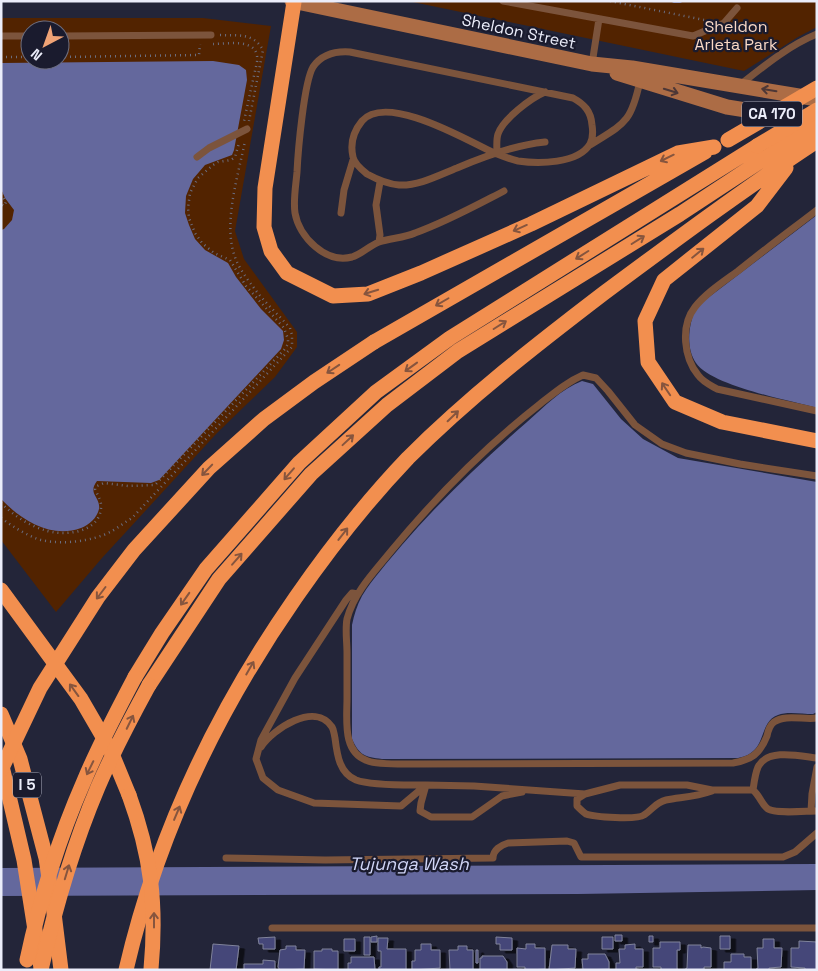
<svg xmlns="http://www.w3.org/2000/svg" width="818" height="971" font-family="'Space Grotesk',sans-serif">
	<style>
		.green { fill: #522300; fill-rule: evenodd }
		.water { fill: #64689d }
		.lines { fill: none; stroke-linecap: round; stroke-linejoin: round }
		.stream { stroke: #64689d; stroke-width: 4 }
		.building { fill: #444679; stroke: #80839b; filter: url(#shadow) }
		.path { stroke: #6b6d7e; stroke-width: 2.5; stroke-dasharray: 1 4; stroke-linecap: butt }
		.lane { stroke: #7c543c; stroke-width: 7 }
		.secondary { stroke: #ac6c45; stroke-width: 15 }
		.highway { stroke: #f28f4f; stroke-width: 15 }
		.highway-bridge { stroke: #f28f4f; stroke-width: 15 }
		.oneway { stroke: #4d3736 }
		.oneway2 { stroke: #86553e }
		.labels { text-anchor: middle; stroke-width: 4.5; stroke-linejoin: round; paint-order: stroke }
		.shield { fill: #1a1b2e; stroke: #acaebd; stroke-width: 1 }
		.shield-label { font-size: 15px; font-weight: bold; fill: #ebedfa }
		.park-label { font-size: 16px; fill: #f9d8c5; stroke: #1a1b2e }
		.street-label { font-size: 16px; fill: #ebedfa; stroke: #1a1b2e }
		.water-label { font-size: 18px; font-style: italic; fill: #d0d5f6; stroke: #1a1b2e }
	</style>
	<defs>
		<filter id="shadow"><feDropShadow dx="5.5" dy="3" stdDeviation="0" flood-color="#0009"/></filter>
	</defs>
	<rect width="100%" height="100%" fill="#232539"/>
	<!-- green -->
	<path class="green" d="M 408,1 L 817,1 L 817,27 L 798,37 L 744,71 Z
		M 1,18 L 203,18 L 271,26 L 235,231 L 244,259 L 297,332 L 297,347 L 275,377 L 217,433 L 102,558 L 56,612 L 1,540 ZM 30,30 L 60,30 L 60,60 L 30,60 Z"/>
	<!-- water -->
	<path class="water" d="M 213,61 L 239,65 L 246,70 L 247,80 L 234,150 L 232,155 L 205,165 L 193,179 L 186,196 L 185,213 L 189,225 L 195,239 L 205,250 L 228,263 L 236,277 L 261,309 L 283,331 L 284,340 L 281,349 L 159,480 L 151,483 L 97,481 C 87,494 101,497 99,509 C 97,518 89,525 81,528 C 51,539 21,520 1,499 L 1,230 L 4,229 L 12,220 L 14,210 L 5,198 L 1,189 L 1,63 Z
		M 817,215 L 817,408 C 788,400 712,386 696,363 C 685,347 689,324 696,307 Z
		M 582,381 L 593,384 L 621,419 L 643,439 L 678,458 L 817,482 L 817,712 L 813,714 C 802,714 787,711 778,715 C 761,721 765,743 752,752 C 749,755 743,757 738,758 L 382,759 C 365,757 359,755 352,739 L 352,625 C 354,615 357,605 362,596 C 373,578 388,562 402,545 C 440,501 483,460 527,422 C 544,407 561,389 582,381 Z
		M 817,864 L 817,890 L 578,894 L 1,896 L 1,868 Z"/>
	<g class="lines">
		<!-- stream -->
		<path class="stream" d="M 674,1 L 680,1"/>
	</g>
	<!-- building -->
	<path class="building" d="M 615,935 L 622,935 L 622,941 L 615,941 Z
		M 377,936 L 377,942 L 371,942 L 371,937 Z
		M 649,936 L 653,936 L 653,942 L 649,942 Z
		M 720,936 L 730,936 L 730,949 L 720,949 Z
		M 275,937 L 275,949 L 263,949 L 263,944 L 259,944 L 258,938 Z
		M 364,937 L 370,937 L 370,955 L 364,955 Z
		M 496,937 L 512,938 L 512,950 L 500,950 L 500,944 L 496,944 Z
		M 602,937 L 613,937 L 613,949 L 602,949 Z
		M 378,938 L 388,938 L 387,949 L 406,949 L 406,970 L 379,970 L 379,967 L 381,967 L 381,951 L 378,951 Z
		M 344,939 L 355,939 L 355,951 L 344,951 Z
		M 763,939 L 774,939 L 774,948 L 782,948 L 781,967 L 769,968 L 769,970 L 755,970 L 758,968 L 757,948 L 763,948 Z
		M 799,941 L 817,942 L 817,970 L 805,970 L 805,968 L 791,967 L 791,948 L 799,948 Z
		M 660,942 L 680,942 L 680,950 L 677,950 L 677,969 L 680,970 L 664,970 L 661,969 L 661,967 L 653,967 L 653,948 L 660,948 Z
		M 213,944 L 239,946 L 236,970 L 210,970 Z
		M 421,944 L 431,944 L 431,950 L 440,950 L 440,968 L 412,970 L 412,961 L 415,961 L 415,950 L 421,950 Z
		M 526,944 L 535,944 L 535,948 L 545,948 L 545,969 L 529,970 L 525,969 L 525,967 L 517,967 L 517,948 L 526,949 Z
		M 635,944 L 635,949 L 643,949 L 643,967 L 636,967 L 636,969 L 642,970 L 616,970 L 616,963 L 620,963 L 619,949 L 625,949 L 625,945 Z
		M 552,945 L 568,945 L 568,949 L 576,949 L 575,968 L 549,970 Z
		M 688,945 L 701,945 L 701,948 L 703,947 L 711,948 L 711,967 L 704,967 L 704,969 L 698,970 L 684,970 L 687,968 Z
		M 286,946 L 296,946 L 296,950 L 305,950 L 304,969 L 280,970 L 278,967 L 280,950 L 286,949 Z
		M 458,946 L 467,946 L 467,950 L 473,950 L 473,970 L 450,970 L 449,950 L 458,950 Z
		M 322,949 L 332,949 L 332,951 L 338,951 L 338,970 L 314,969 L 314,951 L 322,951 Z
		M 476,950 L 478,950 L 478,963 L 476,963 Z
		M 588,954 L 605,954 L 609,962 L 609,969 L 583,970 L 582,959 L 588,959 Z
		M 731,954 L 744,954 L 744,957 L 751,957 L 751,970 L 724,970 L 724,962 L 731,962 Z
		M 482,956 L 503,956 L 507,962 L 507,970 L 480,970 L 480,958 L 482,958 Z
		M 351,957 L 374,957 L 375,970 L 348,970 L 348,963 L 351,963 Z
		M 263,960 L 275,961 L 275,970 L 244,970 L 244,964 L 263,964 Z"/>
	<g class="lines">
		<!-- path -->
		<path class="path" d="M 610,1 L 704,20
			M 220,35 C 237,36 253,32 263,50 L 249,121
			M 213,44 C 228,44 260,37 257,62 L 244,121
			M 1,57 L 30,57
			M 60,57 L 199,55 L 200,44
			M 1,194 L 6,202 L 4,206 L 1,204
			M 1,503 C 13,515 28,525 44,530 C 64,537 103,533 101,504 C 100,498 97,494 95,489 L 97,486 L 104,483 L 128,486 L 155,485 L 284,350 L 288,344 L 288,339 L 284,328 L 246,286 L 230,260 L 214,253 L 202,243 L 195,233 L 189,218 L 188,208 L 190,193 L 198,178 L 213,165 L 218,162 L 231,160 L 235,157 L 239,143
			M 1,518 C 12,526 23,533 35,538 C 55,546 93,542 112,531 C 119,527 125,522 132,518 L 292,347 L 292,335 L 290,328 C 278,314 264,302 254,288 C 248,280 241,271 237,262 C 221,228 238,177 245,141"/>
		<!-- lane -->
		<path class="lane" d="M 503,1 L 693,36 L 724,23 L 737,8
			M 1,36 L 30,36
			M 60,36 L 211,35
			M 592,64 L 599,19
			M 740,85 C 764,66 788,46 817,34
			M 590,145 C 625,123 631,123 640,81
			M 497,154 C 497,147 496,140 498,134 C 503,119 531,98 545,92
			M 197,157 L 209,148 L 247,129
			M 504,191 C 475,206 446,222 415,233 C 404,238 390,238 379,242 C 369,246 362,254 352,257 C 326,264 299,237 295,213 C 293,200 296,185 297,172 C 298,151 304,82 313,67 C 322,54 335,51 350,52 L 573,98 C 584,104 591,111 592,125 C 593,131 593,138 590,144 C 578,164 538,164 518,161 C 509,159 500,155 492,152 C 465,139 386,93 362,121 C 353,132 350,144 353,157 C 354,163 362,170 367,174 C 378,180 387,184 399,185 C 419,186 439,175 457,168 C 485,156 515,145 545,142
			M 817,210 C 791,230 764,250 738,271 C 723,282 706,293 695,307 C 680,326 684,358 698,375 C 703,382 710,385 717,389 L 817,411
			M 341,213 L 344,190 L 353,160
			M 379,242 L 380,235 L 376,205 L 380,182
			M 817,476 L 740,464 L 686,453 L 662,444 L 635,425 L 608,391 L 596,378 L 583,375 C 567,382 554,393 540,404 C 485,447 436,497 392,550 C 375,571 354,592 347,619 C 345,629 347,642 347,653 C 347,668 347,683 347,698 C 347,720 342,753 368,761 C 378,765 405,764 417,764 L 733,763 C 751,760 760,754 767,736 C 768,731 770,725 774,722 C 785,714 804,720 817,718
			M 358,594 L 352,593 L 346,600 L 295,678 L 261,740 L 256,759 L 263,778 L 278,790 L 314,803 L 401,806 L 426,785 L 474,786 L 585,794 L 620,785 L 687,785 L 712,790 L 753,790 C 760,796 762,805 768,809 C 776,814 806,811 817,811
			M 261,747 C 273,729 315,701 332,727 C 334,730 334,734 335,738 C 337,754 339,773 356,780 C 372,786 409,785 426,785 L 421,803 L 420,811 L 431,817 L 472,817 L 502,796 L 522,792
			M 753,790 C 754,783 755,774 758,767 C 767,748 800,756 817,758
			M 585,794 L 577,799 L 577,806 C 580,809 583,812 586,814 C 594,817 637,820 644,815 C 652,810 656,802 666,800 C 683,797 695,797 712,791
			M 811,811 L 812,794 L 817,767
			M 226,858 L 325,860 L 493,858 C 493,850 501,845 508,843 L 567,841 L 574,843 L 581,857 L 783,857 L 795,852 L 817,833
			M 272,928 L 817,928"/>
		<!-- secondary -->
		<path class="secondary" d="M 292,1 L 592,64 L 632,68 L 817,99
			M 617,73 L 727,107 L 810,120"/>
		<!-- highway -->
		<path class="highway" d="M 294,2 L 265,188 L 264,227 L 271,251 L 287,273 L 333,296 L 368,294 L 421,273 L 531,224 L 678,153 L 714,147
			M 786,168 L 757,206 L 664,280 L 645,321 L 648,362 L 675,402 L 722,422 L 817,441
			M 374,342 L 705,152
			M 1,590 L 81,699 L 110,749 L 129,795
			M 135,677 L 162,633 L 206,569 L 299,463 L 376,392 L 450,338 L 757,146
			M 149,685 L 219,579 L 311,474 L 387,405 L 458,351 L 680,214 L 817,124
			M 1,714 L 20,759 L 46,858 L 53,905 L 61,970
			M 1,762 L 24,860 L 41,968
			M 126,970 C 157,836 218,709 296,597 C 330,548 367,501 408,458 C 469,397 536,345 604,293 C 674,241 744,189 817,141"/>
		<!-- highway-bridge -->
		<path class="highway-bridge" d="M 728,140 L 817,88
			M 757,146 L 817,110
			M 1,770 L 40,688 L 98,597 L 134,550 L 209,468 L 264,419 L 314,382 L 374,342
			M 129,795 C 151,855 157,904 151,969
			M 27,960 C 40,899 59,838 84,781 C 99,745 117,711 135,677
			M 41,970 C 55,908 73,846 98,787 C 113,752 131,718 149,685"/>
	</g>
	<!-- one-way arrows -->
	<defs><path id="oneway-shaft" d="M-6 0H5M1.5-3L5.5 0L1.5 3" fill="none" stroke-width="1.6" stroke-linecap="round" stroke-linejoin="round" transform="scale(1.25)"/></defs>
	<g class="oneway">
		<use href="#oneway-shaft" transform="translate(769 90) rotate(-171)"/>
		<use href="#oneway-shaft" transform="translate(671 91) rotate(17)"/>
	</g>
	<g class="oneway2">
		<use href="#oneway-shaft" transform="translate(667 158) rotate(154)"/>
		<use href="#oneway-shaft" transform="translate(520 228) rotate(156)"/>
		<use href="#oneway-shaft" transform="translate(638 240) rotate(-32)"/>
		<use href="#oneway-shaft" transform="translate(698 253) rotate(-39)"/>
		<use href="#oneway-shaft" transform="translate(582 255) rotate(148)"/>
		<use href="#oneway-shaft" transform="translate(371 292) rotate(163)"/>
		<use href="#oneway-shaft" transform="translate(442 302) rotate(150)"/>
		<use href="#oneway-shaft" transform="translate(500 325) rotate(-32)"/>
		<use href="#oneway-shaft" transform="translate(411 367) rotate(144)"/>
		<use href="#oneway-shaft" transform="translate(333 369) rotate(146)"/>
		<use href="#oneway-shaft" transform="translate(666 389) rotate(-124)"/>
		<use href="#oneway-shaft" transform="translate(453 416) rotate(-44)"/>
		<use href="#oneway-shaft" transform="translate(348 440) rotate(-43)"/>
		<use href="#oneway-shaft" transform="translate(207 470) rotate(134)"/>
		<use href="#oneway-shaft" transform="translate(289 474) rotate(131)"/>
		<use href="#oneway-shaft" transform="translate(343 534) rotate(-52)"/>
		<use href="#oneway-shaft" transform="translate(237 559) rotate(-49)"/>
		<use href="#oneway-shaft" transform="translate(101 593) rotate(127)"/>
		<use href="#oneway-shaft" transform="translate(185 599) rotate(125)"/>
		<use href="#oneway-shaft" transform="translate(250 668) rotate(-60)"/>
		<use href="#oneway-shaft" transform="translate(74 690) rotate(-126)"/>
		<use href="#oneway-shaft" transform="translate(130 722) rotate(-64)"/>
		<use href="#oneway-shaft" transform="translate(90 768) rotate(116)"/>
		<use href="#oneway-shaft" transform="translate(177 813) rotate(-67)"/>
		<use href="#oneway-shaft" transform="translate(67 872) rotate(-73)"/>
		<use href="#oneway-shaft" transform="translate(154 920) rotate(-90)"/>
	</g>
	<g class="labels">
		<!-- shield labels -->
		<g class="shield">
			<rect x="742" y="101.5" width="60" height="25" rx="4"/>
			<rect x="13" y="772.5" width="28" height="25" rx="4"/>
		</g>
		<g class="shield-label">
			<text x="772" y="119">CA 170</text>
			<text x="27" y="790">I 5</text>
		</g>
		<!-- park labels -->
		<g class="park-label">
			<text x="736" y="32">Sheldon<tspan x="736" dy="18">Arleta Park</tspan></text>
		</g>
		<!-- street labels -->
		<g class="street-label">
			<text transform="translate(519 31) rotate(12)" y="6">Sheldon Street</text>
		</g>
		<!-- water labels -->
		<g class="water-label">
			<text x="409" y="870">Tujunga Wash</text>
		</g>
	</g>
	<!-- border -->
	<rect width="818" height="971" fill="none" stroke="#ebedfa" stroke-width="5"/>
	<!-- north arrow -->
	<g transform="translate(45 45) rotate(221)"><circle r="24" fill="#1a1b2e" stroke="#6e6f80"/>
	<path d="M0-4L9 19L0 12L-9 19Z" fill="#efa376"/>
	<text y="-8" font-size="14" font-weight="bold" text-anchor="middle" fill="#ebedfa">N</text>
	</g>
</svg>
